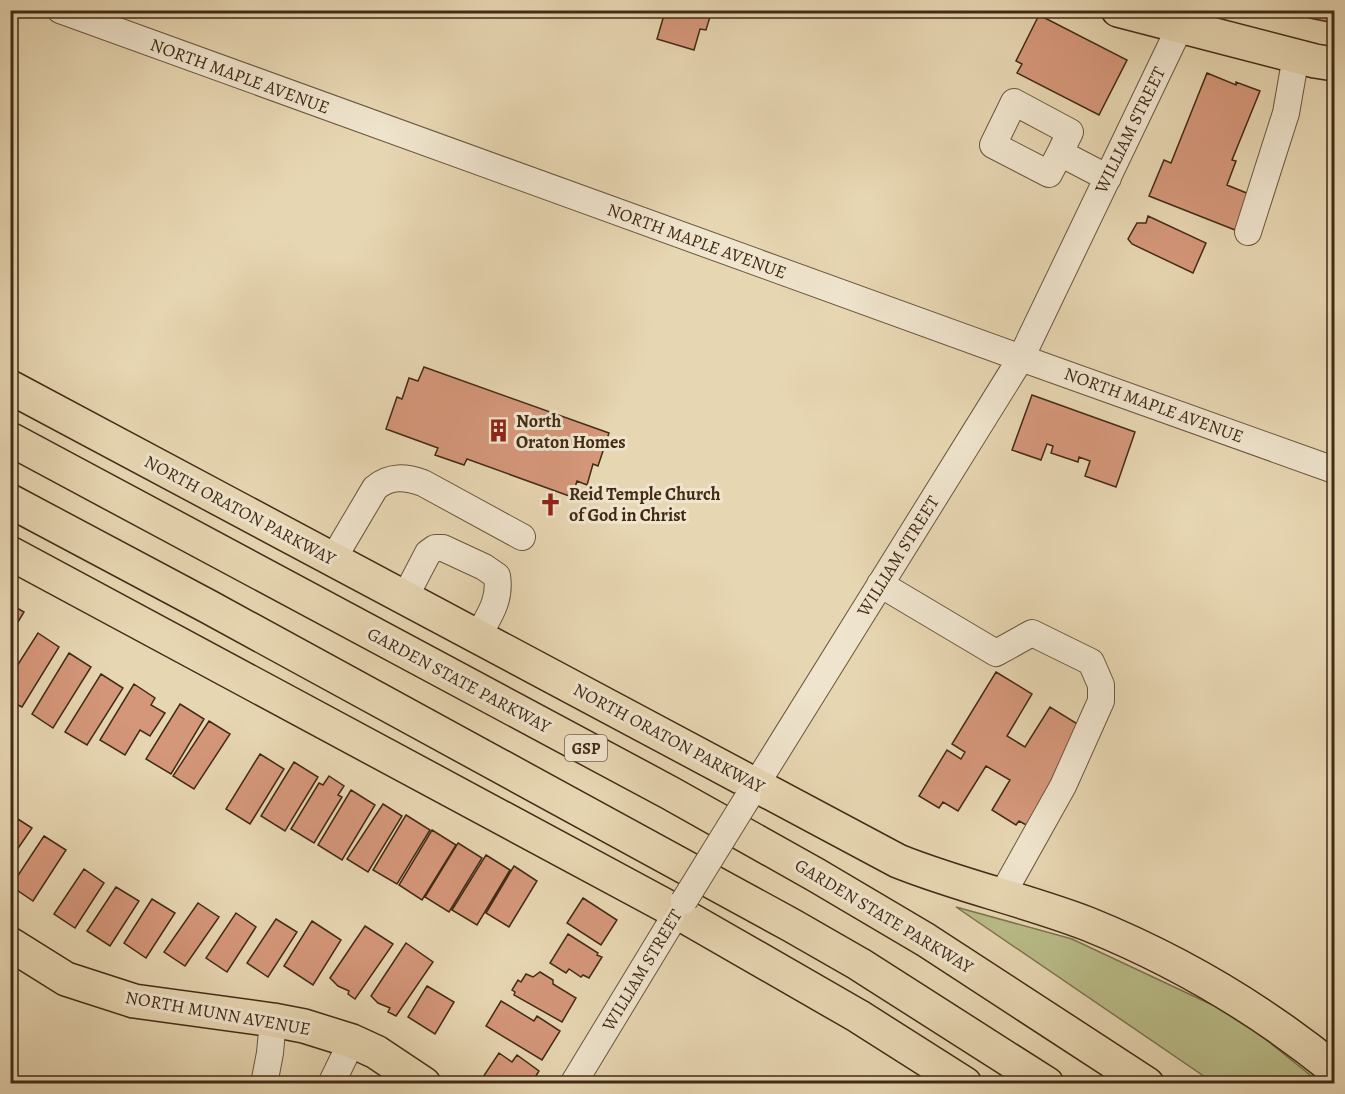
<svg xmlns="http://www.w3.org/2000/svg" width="1345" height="1094" font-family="Alegreya,serif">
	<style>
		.green { fill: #b9bd89; stroke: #7e7450; stroke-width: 1.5 }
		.building { fill: #d5977a; stroke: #422b16; stroke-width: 1.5 }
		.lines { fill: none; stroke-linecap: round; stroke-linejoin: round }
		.minor-casing { stroke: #6b563d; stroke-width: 28 }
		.major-casing { stroke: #422b16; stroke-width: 36 }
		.highway-casing { stroke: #422b16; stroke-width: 36 }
		.minor { stroke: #efe4cd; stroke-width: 26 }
		.major { stroke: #e7d6b2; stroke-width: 33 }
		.highway { stroke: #e7d6b2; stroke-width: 33 }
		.minor-bridge-casing { stroke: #6b563d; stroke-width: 28; stroke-linecap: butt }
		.minor-bridge { stroke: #efe4cd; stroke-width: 26 }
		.labels { text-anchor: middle; stroke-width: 6; stroke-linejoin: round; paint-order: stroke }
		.shield { fill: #efe4cd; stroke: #76624d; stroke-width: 1.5 }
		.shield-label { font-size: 16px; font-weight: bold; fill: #422b16 }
		.street-label { font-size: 18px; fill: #422b16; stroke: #efe4cd }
		.poi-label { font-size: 18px; font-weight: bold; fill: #422b16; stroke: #efe4cd; text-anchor: start }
	</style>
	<rect width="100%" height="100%" fill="#e7d6b2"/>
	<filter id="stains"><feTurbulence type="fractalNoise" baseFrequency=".00333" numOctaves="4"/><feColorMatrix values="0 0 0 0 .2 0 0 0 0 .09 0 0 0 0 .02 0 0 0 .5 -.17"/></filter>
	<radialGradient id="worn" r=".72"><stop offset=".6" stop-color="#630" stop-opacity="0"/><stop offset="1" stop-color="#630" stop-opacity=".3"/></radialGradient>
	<!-- green -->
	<path class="green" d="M 956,907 L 1072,939 L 1238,1017 L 1320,1083 L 1214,1083 Z"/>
	<!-- building -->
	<path class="building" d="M 674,10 L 712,10 L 706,30 L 700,29 L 694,50 L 657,39 L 664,15 L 672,17 Z
		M 1312,10 L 1334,10 L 1334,23 L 1309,18 Z
		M 1039,15 L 1127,60 L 1099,115 L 1017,73 L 1022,64 L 1016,61 Z
		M 1207,73 L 1236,85 L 1236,82 L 1260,91 L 1232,160 L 1236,161 L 1227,185 L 1249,194 L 1235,230 L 1149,196 L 1164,160 L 1171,163 Z
		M 1148,216 L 1206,243 L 1193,273 L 1132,244 L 1128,239 L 1137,223 L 1146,223 Z
		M 424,367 L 609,433 L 598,466 L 593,464 L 587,485 L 577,481 L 572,497 L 467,459 L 464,465 L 435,455 L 438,448 L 386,429 L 397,397 L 402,399 L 409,378 L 418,381 Z
		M 1032,395 L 1135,432 L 1116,487 L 1085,476 L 1090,461 L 1079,457 L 1078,462 L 1051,453 L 1053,446 L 1047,444 L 1041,460 L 1012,450 Z
		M 10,604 L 24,612 L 10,635 Z
		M 38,633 L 59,647 L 22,707 L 10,701 L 10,677 Z
		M 69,653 L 91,667 L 53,728 L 32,714 Z
		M 996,672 L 1032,694 L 1007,736 L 1025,747 L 1050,707 L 1084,728 L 1030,827 L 1019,821 L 1016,825 L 992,810 L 1010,780 L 986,766 L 958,811 L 943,802 L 939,808 L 919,796 L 947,750 L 961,759 L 965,752 L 952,744 Z
		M 101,674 L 123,688 L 87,745 L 65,732 Z
		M 134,684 L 155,698 L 151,705 L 165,713 L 150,736 L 140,730 L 125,755 L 100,740 Z
		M 180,704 L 204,719 L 171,774 L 146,759 Z
		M 209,721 L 230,734 L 194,789 L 173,776 Z
		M 260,754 L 284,769 L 250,824 L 226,809 Z
		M 294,762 L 318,777 L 285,831 L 261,816 Z
		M 329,776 L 344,786 L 338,795 L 342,797 L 314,843 L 291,829 L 319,783 L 323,785 Z
		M 351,790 L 375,805 L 342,860 L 318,845 Z
		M 383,804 L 402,816 L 368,872 L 347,859 Z
		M 10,814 L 32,828 L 10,860 Z
		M 406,815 L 430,830 L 397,884 L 373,870 Z
		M 432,830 L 456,845 L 422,900 L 399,885 Z
		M 44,836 L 66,850 L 33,901 L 11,886 Z
		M 458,843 L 482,858 L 449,912 L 425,897 Z
		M 486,855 L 510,870 L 477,925 L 452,910 Z
		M 514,866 L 537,881 L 509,927 L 486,913 Z
		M 84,869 L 104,883 L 75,928 L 54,914 Z
		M 116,887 L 139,901 L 110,946 L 87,931 Z
		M 583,898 L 617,920 L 601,945 L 567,923 Z
		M 152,899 L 175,913 L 146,958 L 124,943 Z
		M 198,903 L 219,917 L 185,966 L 164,952 Z
		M 236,913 L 256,927 L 227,972 L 206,958 Z
		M 276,919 L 297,932 L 268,977 L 247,963 Z
		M 312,921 L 341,940 L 313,985 L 284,966 Z
		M 365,926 L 393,944 L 355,999 L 348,994 L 349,991 L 338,986 L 330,978 Z
		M 568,934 L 598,953 L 597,955 L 602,957 L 589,978 L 583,975 L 581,977 L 569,969 L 566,973 L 550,963 Z
		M 406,943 L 433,962 L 396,1016 L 388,1012 L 390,1008 L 378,1003 L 371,996 Z
		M 540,972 L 553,980 L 553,984 L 576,998 L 562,1022 L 514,995 L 515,992 L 512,990 L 518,980 L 521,982 L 526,974 L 533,977 Z
		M 427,986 L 454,1002 L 435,1034 L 408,1017 Z
		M 501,1001 L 534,1021 L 537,1016 L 560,1031 L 542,1060 L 486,1026 Z
		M 499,1053 L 512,1062 L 517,1055 L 539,1071 L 531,1084 L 493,1084 L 483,1077 Z"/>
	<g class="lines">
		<defs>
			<path id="minor" d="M 60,10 L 1021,358 L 1334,470
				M 1060,153 L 1049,174 L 993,145 L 1014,102 L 1070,132 L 1060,153 L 1108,178
				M 1248,232 L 1286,113 L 1296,56
				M 333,559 L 375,488 C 390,475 406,477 423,483 L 522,537
				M 880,584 L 996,653 L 1032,633 L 1091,662 L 1101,685 L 1101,701 L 1063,786 L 1002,895
				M 405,597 L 428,553 L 435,548 L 443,548 L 484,567 L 497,576 C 501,600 489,616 478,636
				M 747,799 L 1021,358 L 1188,10
				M 264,1084 L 270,1053 L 273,1020
				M 331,1084 L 352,1041
				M 573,1084 L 684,901"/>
			<path id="major" d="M 1118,10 L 1315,61 L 1334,64
				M 10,387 L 898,861 C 960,886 1026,900 1088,924 C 1177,960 1260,1009 1334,1069
				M 10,553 L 677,912 L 858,1016 L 965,1084
				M 10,944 L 66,979 L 134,1001 L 273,1020 L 304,1026 L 352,1041 L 376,1052 L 424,1084"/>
			<path id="highway" d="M 10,439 L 670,793 L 816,875 L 926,940 L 1147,1084
				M 10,501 L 209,607 L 791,925 L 859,964 L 1047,1084"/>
		</defs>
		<!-- minor casing -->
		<use href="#minor" class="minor-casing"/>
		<!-- major casing -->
		<use href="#major" class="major-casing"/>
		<!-- highway casing -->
		<use href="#highway" class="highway-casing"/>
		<!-- minor -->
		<use href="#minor" class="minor"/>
		<!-- major -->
		<use href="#major" class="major"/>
		<!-- highway -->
		<use href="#highway" class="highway"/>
		<defs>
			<path id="minor-bridge" d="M 684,901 L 747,799"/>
		</defs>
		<!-- minor-bridge casing -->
		<use href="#minor-bridge" class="minor-bridge-casing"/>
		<!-- minor-bridge -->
		<use href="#minor-bridge" class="minor-bridge"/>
	</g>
	<!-- icons -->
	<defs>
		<symbol id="building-bare" viewBox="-9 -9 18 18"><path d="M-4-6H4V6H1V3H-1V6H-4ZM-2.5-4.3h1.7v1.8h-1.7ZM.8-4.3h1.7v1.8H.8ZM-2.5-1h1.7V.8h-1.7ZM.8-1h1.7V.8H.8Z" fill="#8f2418" stroke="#efe4cd" stroke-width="2.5" paint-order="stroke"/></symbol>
		<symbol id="church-bare" viewBox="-9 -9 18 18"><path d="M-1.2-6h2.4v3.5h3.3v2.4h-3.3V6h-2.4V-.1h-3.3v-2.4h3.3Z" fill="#8f2418" stroke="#efe4cd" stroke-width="2.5" paint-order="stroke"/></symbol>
	</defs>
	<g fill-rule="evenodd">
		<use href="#building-bare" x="482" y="414" width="33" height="33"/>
		<use href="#church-bare" x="534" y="488" width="33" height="33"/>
	</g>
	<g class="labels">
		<!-- shield labels -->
		<rect class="shield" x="565" y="735" width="42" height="26" rx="4.5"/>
		<g class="shield-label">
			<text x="586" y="754">GSP</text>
		</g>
		<!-- street labels -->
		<g class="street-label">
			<text transform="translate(240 76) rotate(20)" y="6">NORTH MAPLE AVENUE</text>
			<text transform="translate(1130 130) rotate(-64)" y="6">WILLIAM STREET</text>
			<text transform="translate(697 241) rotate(20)" y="6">NORTH MAPLE AVENUE</text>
			<text transform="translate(1154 405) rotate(20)" y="6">NORTH MAPLE AVENUE</text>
			<text transform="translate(240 510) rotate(28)" y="6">NORTH ORATON PARKWAY</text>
			<text transform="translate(898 556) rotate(-58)" y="6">WILLIAM STREET</text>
			<text transform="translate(459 680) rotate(28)" y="6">GARDEN STATE PARKWAY</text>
			<text transform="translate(669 738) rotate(28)" y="6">NORTH ORATON PARKWAY</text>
			<text transform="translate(884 916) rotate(31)" y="6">GARDEN STATE PARKWAY</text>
			<text transform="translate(642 970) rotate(-59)" y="6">WILLIAM STREET</text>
			<text transform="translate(218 1013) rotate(10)" y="6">NORTH MUNN AVENUE</text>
		</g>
		<!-- poi labels -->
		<g class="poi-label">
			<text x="516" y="427">North<tspan x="516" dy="21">Oraton Homes</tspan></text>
			<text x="569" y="500">Reid Temple Church<tspan x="569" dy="21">of God in Christ</tspan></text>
		</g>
	</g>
	<!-- margin -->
	<rect width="1345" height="1094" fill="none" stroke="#e7d6b2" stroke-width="36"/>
	<rect x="12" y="12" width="1321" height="1070" fill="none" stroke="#422b16" stroke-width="3"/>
	<rect x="18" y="18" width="1309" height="1058" fill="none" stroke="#422b16" stroke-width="1.5"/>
	<rect width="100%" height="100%" filter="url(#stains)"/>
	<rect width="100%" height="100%" fill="url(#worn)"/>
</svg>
